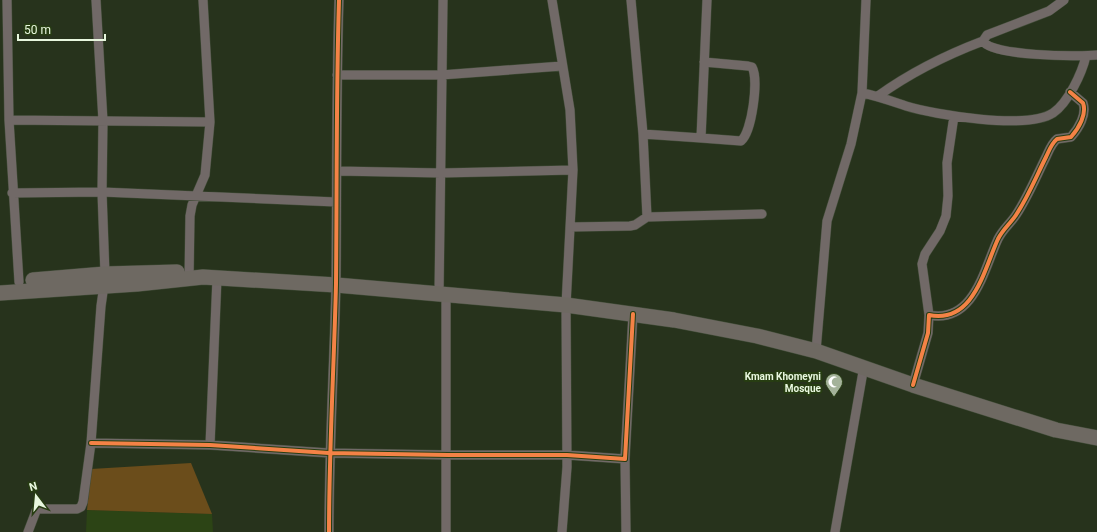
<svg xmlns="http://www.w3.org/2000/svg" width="1097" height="532" font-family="Roboto,sans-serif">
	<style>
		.built { fill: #2c4415 }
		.green { fill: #6b4d1b }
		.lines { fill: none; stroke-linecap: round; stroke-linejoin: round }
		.street-casing { stroke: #424d39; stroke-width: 10 }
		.primary-casing { stroke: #424d39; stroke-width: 16 }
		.street { stroke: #716967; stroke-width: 9 }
		.primary { stroke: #6e6962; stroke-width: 15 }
		.cycleway-casing { stroke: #273d12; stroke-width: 6 }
		.cycleway { stroke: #f48246; stroke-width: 4 }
		.labels { text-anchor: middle; stroke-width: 4; stroke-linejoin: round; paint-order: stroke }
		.poi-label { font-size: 10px; font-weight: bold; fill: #e8f7de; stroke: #273d12; text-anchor: end }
	</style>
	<rect width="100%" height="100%" fill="#27331c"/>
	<!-- built -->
	<path class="built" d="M 87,510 L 212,514 L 213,532 L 86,532 Z"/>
	<!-- green -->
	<path class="green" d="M 191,463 L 212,514 L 87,510 L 91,469 Z"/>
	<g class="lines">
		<defs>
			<path id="street" d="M 7,0 L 9,120 L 19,282
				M 96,0 L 103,121 L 102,192 L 105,274
				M 552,0 L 570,110 L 573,170 L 566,305 L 567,467 L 562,532
				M 983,41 L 987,35 L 1049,11 L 1064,0
				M 337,75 L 441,75 L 562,66
				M 862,93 C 878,96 891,101 906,106 C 935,115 1027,130 1053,113 C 1068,103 1082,73 1086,56
				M 878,96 C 910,73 946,55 983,41 C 990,56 1079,57 1097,55
				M 9,120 L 210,122
				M 643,134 L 701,138 L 707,0
				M 701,138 L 741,141 C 752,132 759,79 752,67 L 748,66 L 704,62
				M 337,171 L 441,173 L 573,170
				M 12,193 L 102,192 L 336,202
				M 647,217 L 762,214
				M 570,227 L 630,226 L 635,225 L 647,217 L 643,134 L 631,0
				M 189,280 L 190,216 L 192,205 L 205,175 L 210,122 L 203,0
				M 439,294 L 443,0
				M 446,295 L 446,532
				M 929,315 L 922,264 L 925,254 L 940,231 L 946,216 L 948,196 L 947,163 L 954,116
				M 816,351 L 827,221 L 851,144 L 862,93 L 866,0
				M 913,385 L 928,333 L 929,315 C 974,324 984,269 998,239 C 1003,229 1010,224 1016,215 C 1028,197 1036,177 1046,157 C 1049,151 1051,144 1057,139 L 1071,137 C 1079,128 1087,114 1083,103 L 1070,92
				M 91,443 L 210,445 L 329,453 L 448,455 L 567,455 L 625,459 L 633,314
				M 210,445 L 217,278
				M 625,459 L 626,532
				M 28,532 L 36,511 L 38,509 L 77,509 L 81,507 L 83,502 L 91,443 L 101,306 L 104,285
				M 329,532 C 329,449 334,367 336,284 C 337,189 336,95 339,0
				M 835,532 L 864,366"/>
			<path id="primary" d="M 33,280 L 105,274 L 177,272
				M 0,293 L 137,284 L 203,277 L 336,285 L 566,305 L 674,320 L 757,336 L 816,351 L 913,385 L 1056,430 L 1097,438"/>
		</defs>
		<!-- street casing -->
		<use href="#street" class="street-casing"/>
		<!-- primary casing -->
		<use href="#primary" class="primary-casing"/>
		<!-- street -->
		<use href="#street" class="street"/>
		<!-- primary -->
		<use href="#primary" class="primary"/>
		<defs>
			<path id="cycleway" d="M 913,385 L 928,333 L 929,315 C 974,324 984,269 998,239 C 1003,229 1010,224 1016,215 C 1028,197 1036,177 1046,157 C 1049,151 1051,144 1057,139 L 1071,137 C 1079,128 1087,114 1083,103 L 1070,92
				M 91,443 L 210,445 L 329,453 L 448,455 L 567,455 L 625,459 L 633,314
				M 329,532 C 329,449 334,367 336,284 C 337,189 336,95 339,0"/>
		</defs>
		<!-- cycleway casing -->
		<use href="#cycleway" class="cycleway-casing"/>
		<!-- cycleway -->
		<use href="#cycleway" class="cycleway"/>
	</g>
	<!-- icons -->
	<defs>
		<symbol id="mosque-pin" viewBox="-11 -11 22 30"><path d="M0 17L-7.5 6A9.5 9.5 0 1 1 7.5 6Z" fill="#a4b29a" stroke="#273d12"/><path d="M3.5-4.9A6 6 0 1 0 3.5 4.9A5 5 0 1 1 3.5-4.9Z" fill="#fff"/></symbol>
	</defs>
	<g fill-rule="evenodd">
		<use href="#mosque-pin" x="824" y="372" width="20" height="27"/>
	</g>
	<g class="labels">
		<!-- poi labels -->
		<g class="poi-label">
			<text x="821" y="380">Kmam Khomeyni<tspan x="821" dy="12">Mosque</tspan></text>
		</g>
	</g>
	<!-- north arrow -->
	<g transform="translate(36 496) rotate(344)" stroke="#273d12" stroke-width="3" paint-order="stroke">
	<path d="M0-3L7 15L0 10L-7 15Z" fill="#e8f7de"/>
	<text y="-6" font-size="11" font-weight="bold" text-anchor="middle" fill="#e8f7de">N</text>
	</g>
	<!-- scale -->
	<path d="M18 34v6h87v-6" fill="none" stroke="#e8f7de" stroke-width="2"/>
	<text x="24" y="34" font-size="12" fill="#e8f7de" stroke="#273d12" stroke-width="3" paint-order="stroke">50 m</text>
</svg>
